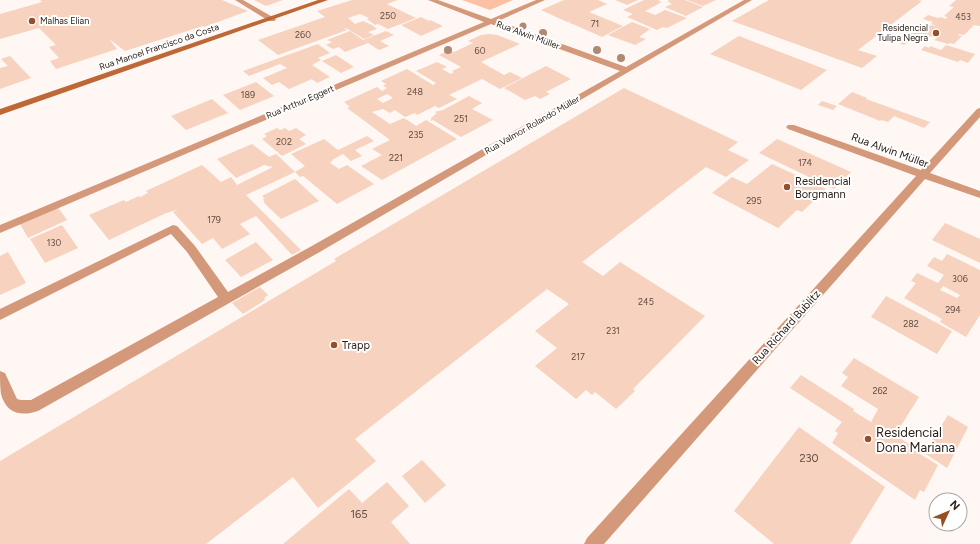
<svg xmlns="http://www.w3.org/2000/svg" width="980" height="544" font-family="Figtree,sans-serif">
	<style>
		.green { fill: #fbc1a2 }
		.building { fill: #f7d2be; fill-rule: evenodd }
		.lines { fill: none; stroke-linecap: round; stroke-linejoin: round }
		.lane { fill: #d4997a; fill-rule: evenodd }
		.street { fill: #d4997a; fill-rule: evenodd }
		.secondary { fill: #bd6836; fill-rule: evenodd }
		.tree { fill: #ac8a74 }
		.poi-dot { fill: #965027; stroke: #fff; stroke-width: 1.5 }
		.labels { text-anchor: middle; stroke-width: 4; stroke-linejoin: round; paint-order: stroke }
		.number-label { font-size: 9px; fill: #604c42 }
		.far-poi-label { font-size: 9px; fill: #2d2019; stroke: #fff; text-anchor: start }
		.far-street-label { font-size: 9px; fill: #2d2019; stroke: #fff }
		.street-label { font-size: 11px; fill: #2d2019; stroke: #fff }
		.poi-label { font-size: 11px; fill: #2d2019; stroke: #fff; text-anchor: start }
		.near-number-label { font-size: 11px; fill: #604c42 }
		.near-poi-label { font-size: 13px; fill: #2d2019; stroke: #fff; text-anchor: start }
	</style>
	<rect width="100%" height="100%" fill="#fff7f3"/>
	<!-- green -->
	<path class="green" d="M 462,0 L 513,0 L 490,10 Z"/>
	<!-- building -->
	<path class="building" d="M 40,0 L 222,0 L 248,11 L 204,27 L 203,26 L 125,51 L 109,39 L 117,49 L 56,69 L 50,61 L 59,58 L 49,47 L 58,44 L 56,45 L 39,28 L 0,39 L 0,14 L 42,2 Z
		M 254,0 L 283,0 L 266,6 Z
		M 352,0 L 398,0 L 387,4 L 416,18 L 388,29 L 378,24 L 375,25 L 367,19 L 369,18 L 360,14 L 348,18 L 355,24 L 363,21 L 372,25 L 377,29 L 368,32 L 374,35 L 364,39 L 346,28 L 344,28 L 347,30 L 278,55 L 258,40 L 325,17 L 317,11 Z
		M 564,0 L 598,0 L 607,4 L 589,12 L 623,26 L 602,37 L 568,22 L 572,20 L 567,22 L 541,10 Z
		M 615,0 L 638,0 L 627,5 Z
		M 644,0 L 660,0 L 658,1 L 662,2 L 645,11 L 655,15 L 665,10 L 687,18 L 667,28 L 663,27 L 657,30 L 627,17 L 633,14 L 623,10 Z
		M 670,0 L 685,0 L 703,7 L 686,16 L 665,7 L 672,4 L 667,1 Z
		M 687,0 L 716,0 L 703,6 Z
		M 769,0 L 918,0 L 922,1 L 858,50 L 877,56 L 862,68 L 732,21 Z
		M 956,0 L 980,0 L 980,26 L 974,25 L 964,35 L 959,34 L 958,35 L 962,36 L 954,44 L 950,43 L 948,44 L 934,40 L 937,38 L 931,36 L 928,38 L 923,36 L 916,43 L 909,41 L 904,45 L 897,42 L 910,32 L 913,33 L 915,31 L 910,29 L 917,24 L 937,26 L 931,24 L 933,22 L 923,19 L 928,15 L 938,18 L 940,17 L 946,19 L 947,17 L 944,16 L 954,7 L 949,6 Z
		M 421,17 L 429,21 L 430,20 L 443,26 L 421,36 L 401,25 Z
		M 632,22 L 650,29 L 639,37 L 646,39 L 635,45 L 608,35 Z
		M 350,31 L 363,40 L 386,31 L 394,35 L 380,41 L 389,46 L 379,50 L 368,43 L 345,52 L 339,47 L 333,49 L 326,45 L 332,42 L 327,40 Z
		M 490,34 L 497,35 L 520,44 L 481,62 L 504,75 L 510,72 L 522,78 L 500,89 L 482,79 L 449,95 L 457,99 L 439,108 L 435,106 L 417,115 L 415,113 L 405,117 L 395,110 L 390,113 L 383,109 L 372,112 L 390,124 L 404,118 L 416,126 L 426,120 L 457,139 L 382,180 L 361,166 L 382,155 L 372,149 L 390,140 L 347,108 L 350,107 L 344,102 L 377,87 L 382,91 L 387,88 L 383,86 L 386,84 L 381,81 L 407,69 L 433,85 L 436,83 L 416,71 L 437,62 L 447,67 L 442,69 L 451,74 L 454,72 L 452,71 L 461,67 L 439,55 L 449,50 L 454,52 L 473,43 L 468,41 L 481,35 ZM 387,94 L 393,98 L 383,103 L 377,99 Z
		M 739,36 L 827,70 L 801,90 L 710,54 Z
		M 318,44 L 330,53 L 318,58 L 321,60 L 312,65 L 330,77 L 317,83 L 312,79 L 289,89 L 279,82 L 272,85 L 263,78 L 287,68 L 280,64 L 249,76 L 243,71 Z
		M 946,45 L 975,54 L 968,63 L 960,60 L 958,62 L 921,50 L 925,46 L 929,48 L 930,46 L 941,50 Z
		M 336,55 L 354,67 L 341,73 L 322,61 Z
		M 10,56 L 31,78 L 0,89 L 0,68 L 8,66 L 1,59 Z
		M 546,66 L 571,79 L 546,92 L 550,94 L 540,99 L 535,96 L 525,100 L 504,88 Z
		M 256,82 L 274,96 L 240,110 L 223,95 Z
		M 624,88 L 738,142 L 728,150 L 749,160 L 726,177 L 706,167 L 582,262 L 603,276 L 620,262 L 705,316 L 633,389 L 635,391 L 616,409 L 595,392 L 592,395 L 586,390 L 576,399 L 535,366 L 557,348 L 535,331 L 569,304 L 547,289 L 355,439 L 376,461 L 318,508 L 293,477 L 206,544 L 0,544 L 0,461 L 336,261 L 334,259 Z
		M 852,92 L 867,98 L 866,99 L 930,122 L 924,128 L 894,116 L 888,122 L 881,120 L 880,121 L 838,104 Z
		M 469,96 L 482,103 L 472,109 L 493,120 L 461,137 L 433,120 L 431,121 L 431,118 L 437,113 L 434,112 L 443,110 Z
		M 212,99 L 228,113 L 186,130 L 171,116 Z
		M 822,101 L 837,106 L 833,110 L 818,105 Z
		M 277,128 L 280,130 L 285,128 L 289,131 L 296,128 L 306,135 L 299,139 L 306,144 L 282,156 L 262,139 L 267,136 L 264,134 Z
		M 367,136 L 374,141 L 355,150 L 362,156 L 351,161 L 343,154 L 332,160 L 333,160 L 330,163 L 339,169 L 347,165 L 374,184 L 337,204 L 303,176 L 300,177 L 295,172 L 305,166 L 291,154 L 324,139 L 338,150 Z
		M 777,139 L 851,172 L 834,189 L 759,153 Z
		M 252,144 L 269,157 L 276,154 L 295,172 L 246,195 L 301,250 L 292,255 L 256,216 L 240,224 L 250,234 L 222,249 L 213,238 L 202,244 L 173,212 L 178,209 L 167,213 L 166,213 L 109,240 L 89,215 L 124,200 L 126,202 L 139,196 L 140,197 L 148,193 L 146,191 L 202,165 L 221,182 L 231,177 L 237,185 L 273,167 L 264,165 L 236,178 L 217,159 Z
		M 772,164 L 826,189 L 802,212 L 797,210 L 778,228 L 712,193 L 732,177 L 747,184 Z
		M 295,179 L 319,201 L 281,219 L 265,204 L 263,199 L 265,199 L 262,196 Z
		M 57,206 L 67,220 L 28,238 L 19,222 Z
		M 945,223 L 980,239 L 980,263 L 932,240 Z
		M 62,225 L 78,248 L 45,263 L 30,239 Z
		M 256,242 L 273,260 L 241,277 L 225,260 Z
		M 8,252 L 26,283 L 0,295 L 0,256 Z
		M 947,254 L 980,270 L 980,315 L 966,337 L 940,322 L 942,319 L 904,298 L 916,283 L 911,281 L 917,273 L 938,283 L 944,275 L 927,266 L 934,257 L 942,261 ZM 943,286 L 960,295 L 957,298 L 940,290 Z
		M 260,287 L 268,295 L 264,298 L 265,300 L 243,314 L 232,303 Z
		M 886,296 L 952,331 L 937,354 L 871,317 Z
		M 854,358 L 919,397 L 895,435 L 920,451 L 920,454 L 938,465 L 924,492 L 920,490 L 915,500 L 832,443 L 838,433 L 835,431 L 842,422 L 790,388 L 801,375 L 854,409 L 853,411 L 871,422 L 878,409 L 841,386 L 848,377 L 842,373 Z
		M 948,415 L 968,427 L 947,468 L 924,453 Z
		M 799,427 L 885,487 L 850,544 L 774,544 L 734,511 Z
		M 422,460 L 446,485 L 425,503 L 402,476 Z
		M 387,482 L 409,506 L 391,522 L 410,544 L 283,544 L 349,489 L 362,503 Z"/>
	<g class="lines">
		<!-- lane -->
		<path class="lane" d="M 173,225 L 177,226 L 195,246 L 228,292 L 310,247 L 318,247 L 320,250 L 318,253 L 38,411 C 20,417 6,413 1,394 C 0,387 0,378 0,371 L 5,373 L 17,399 L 21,400 L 31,400 L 218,297 L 187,252 L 171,234 L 0,320 L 0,309 Z"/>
		<!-- street -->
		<path class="street" d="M 235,0 L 243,0 L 276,19 L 275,21 L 269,21 Z
			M 428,0 L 438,0 L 491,19 L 536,0 L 545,0 L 498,21 L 626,67 L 744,0 L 752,0 L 318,253 L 310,253 L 308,250 L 310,247 L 620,71 L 491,24 L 0,233 L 0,225 L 484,22 Z
			M 980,108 L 980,117 L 930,173 L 980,191 L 980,198 L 925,179 L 604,544 L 584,544 L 587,538 L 916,176 L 788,129 L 786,127 L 788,125 L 794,125 L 921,170 L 977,109 Z"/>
		<!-- secondary -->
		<path class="secondary" d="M 318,0 L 328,0 L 0,115 L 0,109 Z"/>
	</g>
	<!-- trees -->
	<g class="tree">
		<circle cx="523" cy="26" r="3.5"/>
		<circle cx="543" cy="33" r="4"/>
		<circle cx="448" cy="50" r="4"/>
		<circle cx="597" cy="50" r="4"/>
		<circle cx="621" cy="58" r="4"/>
	</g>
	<!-- markers -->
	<g class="poi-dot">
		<circle cx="32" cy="21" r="4"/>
		<circle cx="936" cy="33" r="4"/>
		<circle cx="787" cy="187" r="4"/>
		<circle cx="334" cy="345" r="4"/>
		<circle cx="868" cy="439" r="4"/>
	</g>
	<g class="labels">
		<!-- number labels -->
		<g class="number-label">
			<text x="388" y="19">250</text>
			<text x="963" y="20">453</text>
			<text x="595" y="27">71</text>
			<text x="303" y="38">260</text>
			<text x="480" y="54">60</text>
			<text x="415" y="95">248</text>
			<text x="248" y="98">189</text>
			<text x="461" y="122">251</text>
			<text x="416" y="138">235</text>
			<text x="284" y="145">202</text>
			<text x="396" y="161">221</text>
			<text x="805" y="166">174</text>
			<text x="754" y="204">295</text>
			<text x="214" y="223">179</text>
			<text x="54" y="246">130</text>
			<text x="960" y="282">306</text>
			<text x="646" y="305">245</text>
			<text x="953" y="313">294</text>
			<text x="911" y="327">282</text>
			<text x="613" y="334">231</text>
			<text x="578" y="360">217</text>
			<text x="880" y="394">262</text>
		</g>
		<!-- far-poi labels -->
		<g class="far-poi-label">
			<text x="40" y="24">Malhas Elian</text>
			<text x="928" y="31" text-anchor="end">Residencial<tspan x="928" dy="10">Tulipa Negra</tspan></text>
		</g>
		<!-- far-street labels -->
		<g class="far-street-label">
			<text transform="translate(528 35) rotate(20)" y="3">Rua Alwin Müller</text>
			<text transform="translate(159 47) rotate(-19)" y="3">Rua Manoel Francisco da Costa</text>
			<text transform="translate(300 102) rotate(-23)" y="3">Rua Arthur Eggert</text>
			<text transform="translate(532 125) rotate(-30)" y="3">Rua Valmor Rolando Müller</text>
		</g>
		<!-- street labels -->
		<g class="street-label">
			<text transform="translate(890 150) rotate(20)" y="4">Rua Alwin Müller</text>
			<text transform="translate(786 327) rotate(-48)" y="4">Rua Richard Bublitz</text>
		</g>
		<!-- poi labels -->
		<g class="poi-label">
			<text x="795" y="185">Residencial<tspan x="795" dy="13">Borgmann</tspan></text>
			<text x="342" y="349">Trapp</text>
		</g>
		<!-- near-number labels -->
		<g class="near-number-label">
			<text x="809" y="462">230</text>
			<text x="359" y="518">165</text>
		</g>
		<!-- near-poi labels -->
		<g class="near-poi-label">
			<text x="876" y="437">Residencial<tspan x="876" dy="15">Dona Mariana</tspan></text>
		</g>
	</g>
	<!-- north arrow -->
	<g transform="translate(948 512) rotate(46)"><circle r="19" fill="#ffffff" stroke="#aba6a3"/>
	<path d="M0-3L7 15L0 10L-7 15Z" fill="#965027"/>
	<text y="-6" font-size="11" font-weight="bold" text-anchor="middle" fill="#2d2019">N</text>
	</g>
</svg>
